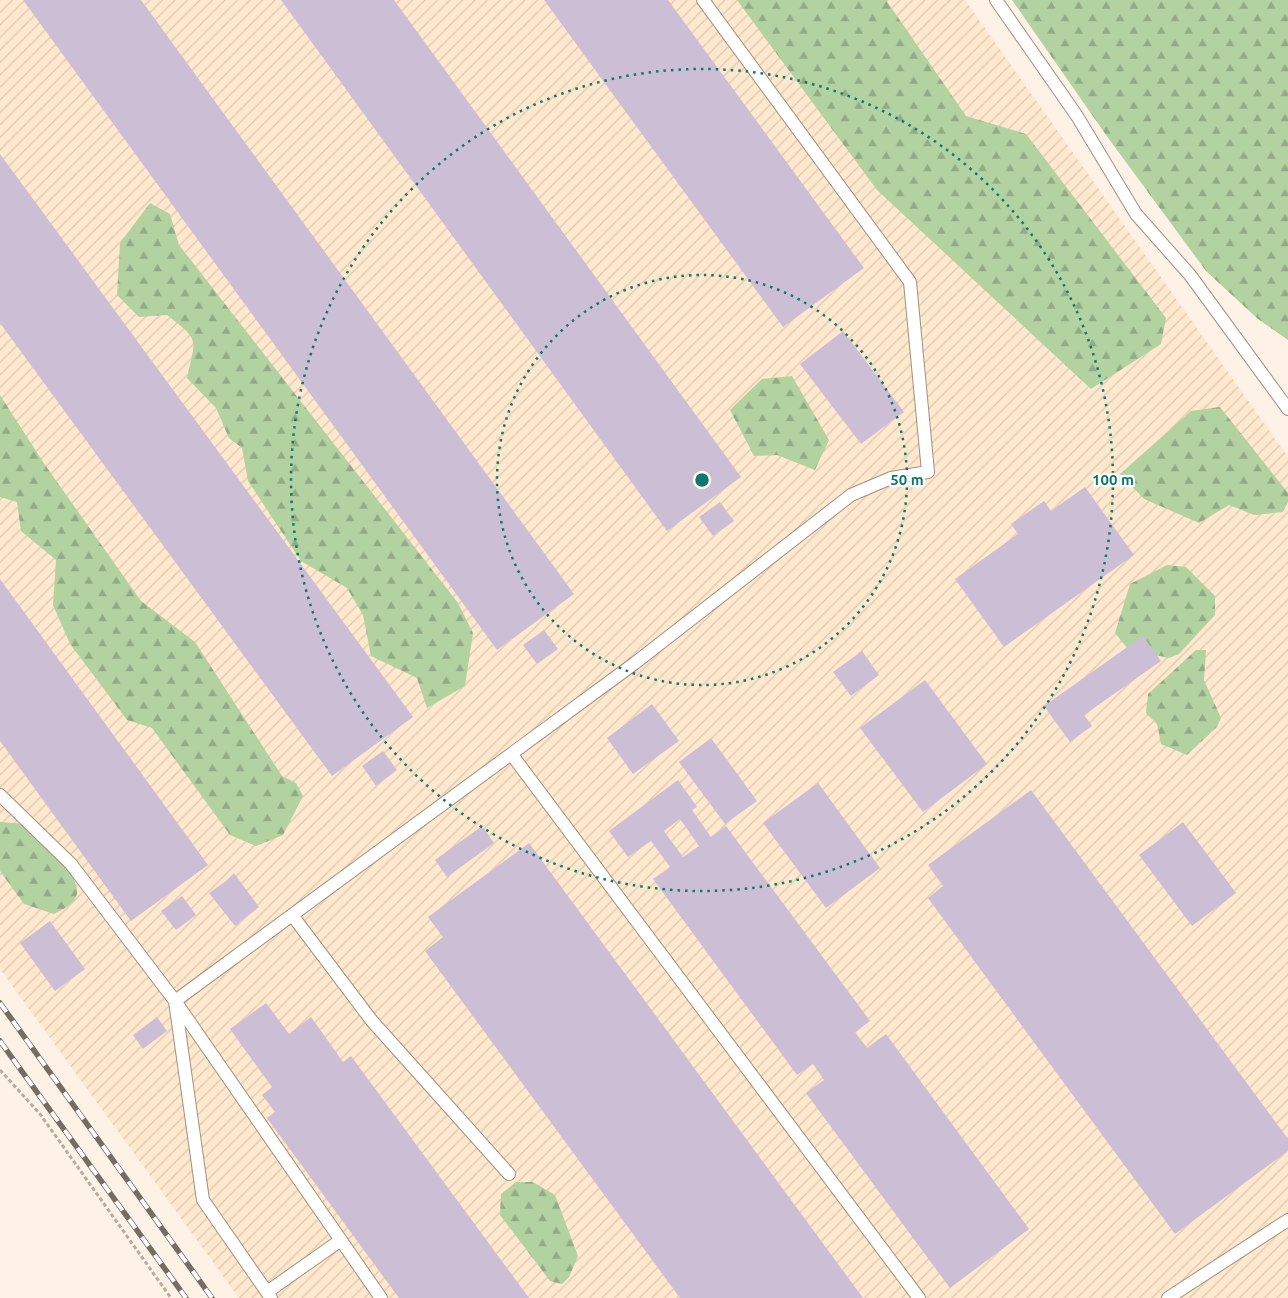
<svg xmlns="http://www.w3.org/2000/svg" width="1288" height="1298" font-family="Ubuntu,sans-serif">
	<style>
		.industrial { fill: url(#industrial-furrows) }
		.forest { fill: url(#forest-firs) }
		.building { fill: #ccbfd5; fill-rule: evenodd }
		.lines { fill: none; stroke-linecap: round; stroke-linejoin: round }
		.lane-casing { stroke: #a1917e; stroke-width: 14 }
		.path { stroke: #b6aca1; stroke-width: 3; stroke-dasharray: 4 2.5; stroke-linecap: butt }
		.lane { stroke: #fff; stroke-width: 12 }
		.rail-casing { stroke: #756d64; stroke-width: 5.5 }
		.rail { stroke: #fff; stroke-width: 4; stroke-dasharray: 11; stroke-linecap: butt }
		.ring { fill: none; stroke: #0f766e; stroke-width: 2.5; stroke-dasharray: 2.5 5 }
		.centre { fill: #0f766e; stroke: #fff; stroke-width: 2.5 }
		.ring-label { font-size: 15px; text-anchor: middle; font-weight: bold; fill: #0f766e; stroke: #fff; stroke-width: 4.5; stroke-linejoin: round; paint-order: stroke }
	</style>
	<defs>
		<pattern id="industrial-furrows" width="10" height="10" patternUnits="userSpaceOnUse" patternTransform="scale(1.25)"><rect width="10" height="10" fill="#ffe8cd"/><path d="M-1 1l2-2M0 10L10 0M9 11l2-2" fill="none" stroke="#dcc8b0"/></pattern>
		<pattern id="forest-firs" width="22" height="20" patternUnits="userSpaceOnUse" patternTransform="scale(1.25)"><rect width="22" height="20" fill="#b2d2a1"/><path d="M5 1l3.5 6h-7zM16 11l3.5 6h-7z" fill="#92ab84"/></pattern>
	</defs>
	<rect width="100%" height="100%" fill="#fdf2e5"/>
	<!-- industrial -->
	<path class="industrial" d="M 0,0 L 965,0 L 1288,457 L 1288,1298 L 239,1298 L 0,969 Z"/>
	<!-- forest -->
	<path class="forest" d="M 737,0 L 886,0 L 966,116 L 1026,134 L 1166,318 L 1161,344 L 1091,389 L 877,190 Z
		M 1012,0 L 1288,0 L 1288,340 L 1258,319 L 1206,271 L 1106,135 Z
		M 150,203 L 170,214 L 179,245 L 458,603 L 473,633 L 465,686 L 427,708 L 417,678 L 371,656 L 363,615 L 347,588 L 301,561 L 248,481 L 242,448 L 229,438 L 216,408 L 187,378 C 196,337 200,341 167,315 L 139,317 L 117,295 L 120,243 Z
		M 792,376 L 829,440 L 815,470 L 777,455 L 754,456 L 730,410 L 762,379 Z
		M 0,395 L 43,462 L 141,601 L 195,642 L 282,776 L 296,783 L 303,796 L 283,835 L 256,846 L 230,835 L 152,728 L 127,720 L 70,644 L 53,605 L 56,560 L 21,531 L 17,502 L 0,497 Z
		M 1220,407 L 1288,493 L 1288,502 L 1283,512 L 1254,515 L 1229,505 L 1199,523 L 1144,499 L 1120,474 L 1191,411 Z
		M 1167,565 L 1186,567 L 1215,596 L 1215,615 L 1179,654 L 1169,658 L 1128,649 L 1115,633 L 1130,584 Z
		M 1196,650 L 1206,650 L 1204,680 L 1221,718 L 1217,727 L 1187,755 L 1161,744 L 1157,724 L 1146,713 L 1148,694 Z
		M 0,822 C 11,823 29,823 39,828 C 50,835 80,881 77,894 C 74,905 63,909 54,914 L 24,904 L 0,871 Z
		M 516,1182 L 533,1182 L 555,1195 L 578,1256 L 569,1277 L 562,1284 L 550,1281 L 500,1215 L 501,1194 Z"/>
	<!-- building -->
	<path class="building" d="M 23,0 L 141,0 L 574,594 L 497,650 Z
		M 281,0 L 394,0 L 741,477 L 667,531 Z
		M 544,0 L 668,0 L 864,268 L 783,327 Z
		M 0,154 L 413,717 L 332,776 L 0,323 Z
		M 843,331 L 904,412 L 861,444 L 800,364 Z
		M 1085,487 L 1134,555 L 1004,647 L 955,579 L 1018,534 L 1011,524 L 1044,501 L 1051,511 Z
		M 720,502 L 734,521 L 713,536 L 699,517 Z
		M 0,579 L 208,865 L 131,921 L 0,741 Z
		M 544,630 L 558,649 L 537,664 L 523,645 Z
		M 1143,636 L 1161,661 L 1084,715 L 1092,726 L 1070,742 L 1044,706 Z
		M 862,651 L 879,675 L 851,696 L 833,672 Z
		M 925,680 L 987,764 L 923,812 L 860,728 Z
		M 652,704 L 679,741 L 633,774 L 607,738 Z
		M 711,738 L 757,801 L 725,824 L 679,762 Z
		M 383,751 L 397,770 L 376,786 L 362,766 Z
		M 678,780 L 697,807 L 692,810 L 711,837 L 726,826 L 870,1021 L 855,1032 L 867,1048 L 886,1034 L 1029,1229 L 950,1288 L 806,1093 L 824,1080 L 813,1064 L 797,1075 L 653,879 L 670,867 L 651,841 L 628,857 L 609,831 ZM 680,819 L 699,846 L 683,857 L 664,831 Z
		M 818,783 L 880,868 L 826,908 L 763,823 Z
		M 1031,790 L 1288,1139 L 1288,1151 L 1175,1234 L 928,898 L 943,886 L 928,865 Z
		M 1183,822 L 1236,893 L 1192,926 L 1139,855 Z
		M 482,826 L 494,843 L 447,877 L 435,860 Z
		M 529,843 L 863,1298 L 680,1298 L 425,951 L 443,937 L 428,917 Z
		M 234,873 L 259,907 L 235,926 L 209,893 L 226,881 Z
		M 182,896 L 196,915 L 176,930 L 161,911 Z
		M 50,921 L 85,969 L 55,991 L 20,943 Z
		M 266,1003 L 289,1034 L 311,1017 L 343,1062 L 351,1056 L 529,1298 L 399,1298 L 267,1118 L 275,1112 L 262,1095 L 272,1087 L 230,1029 Z
		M 157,1017 L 167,1031 L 143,1049 L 133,1035 Z"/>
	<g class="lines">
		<defs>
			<path id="lane" d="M 996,0 L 1077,116 L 1136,214 L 1190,275 L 1288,409
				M 512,755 L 919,1298
				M 0,795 L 71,864 L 175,1001 L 381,1298
				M 292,915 L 372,1021 L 509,1174
				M 267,1292 L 341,1240
				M 271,1298 L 203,1200 L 175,1001 L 635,663 L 851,495 L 891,478 L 928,472 L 910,282 L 703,0
				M 1168,1298 L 1288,1220"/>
		</defs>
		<!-- lane casing -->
		<use href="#lane" class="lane-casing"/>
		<!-- path -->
		<path class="path" d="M 0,1070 L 40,1114 L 171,1298"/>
		<!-- lane -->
		<use href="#lane" class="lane"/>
		<defs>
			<path id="rail" d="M 0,1003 L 212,1298
				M 0,1041 L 186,1298"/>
		</defs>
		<!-- rail casing -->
		<use href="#rail" class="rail-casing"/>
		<!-- rail -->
		<use href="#rail" class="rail"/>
	</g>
	<!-- distance rings -->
	<g class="ring">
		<circle cx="702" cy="480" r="205"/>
		<circle cx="702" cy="480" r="411"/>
	</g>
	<circle cx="702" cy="480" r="8" class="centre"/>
	<g class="ring-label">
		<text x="907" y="485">50 m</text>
		<text x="1113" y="485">100 m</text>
	</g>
</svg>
